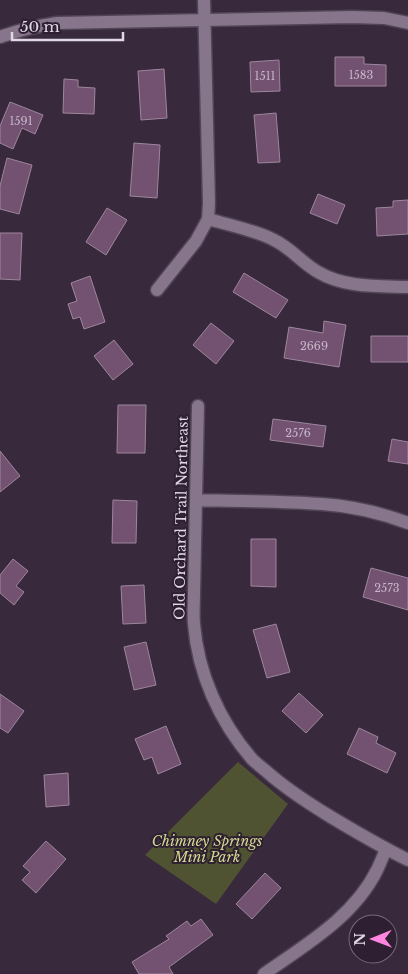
<svg xmlns="http://www.w3.org/2000/svg" width="408" height="974" font-family="'Libre Baskerville',serif">
	<style>
		.green { fill: #4f5331 }
		.building { fill: #735171; stroke: #9d879c }
		.lines { fill: none; stroke-linecap: round; stroke-linejoin: round }
		.minor-casing { stroke: #514555; stroke-width: 15 }
		.minor { stroke: #86758b; stroke-width: 12 }
		.labels { text-anchor: middle; stroke-width: 4; stroke-linejoin: round; paint-order: stroke }
		.number-label { font-size: 11px; fill: #c6b6c8 }
		.street-label { font-size: 14px; fill: #e1d8e5; stroke: #2e1f32 }
		.park-label { font-size: 14px; font-style: italic; fill: #d3da90; stroke: #2e1f32 }
	</style>
	<rect width="100%" height="100%" fill="#38293d"/>
	<!-- green -->
	<path class="green" d="M 238,762 L 288,804 L 216,904 L 145,855 Z"/>
	<!-- building -->
	<path class="building" d="M 335,57 L 364,57 L 364,64 L 386,65 L 386,86 L 335,86 Z
		M 279,60 L 280,91 L 251,92 L 250,62 Z
		M 164,69 L 167,118 L 141,120 L 138,71 Z
		M 64,79 L 78,80 L 78,87 L 95,88 L 94,114 L 63,113 Z
		M 10,102 L 43,115 L 35,134 L 22,128 L 13,149 L 0,143 L 0,126 Z
		M 276,113 L 280,162 L 258,163 L 254,115 Z
		M 134,143 L 160,145 L 157,198 L 130,196 Z
		M 7,158 L 32,165 L 19,214 L 0,209 L 0,186 Z
		M 318,194 L 345,205 L 337,224 L 310,213 Z
		M 408,200 L 408,234 L 377,236 L 376,208 L 393,207 L 393,201 Z
		M 107,208 L 127,220 L 106,255 L 86,242 Z
		M 0,233 L 22,233 L 20,280 L 0,279 Z
		M 244,273 L 288,300 L 276,318 L 233,292 Z
		M 90,276 L 105,322 L 84,329 L 80,317 L 73,319 L 68,304 L 77,301 L 71,283 Z
		M 324,321 L 346,325 L 339,367 L 284,358 L 289,327 L 323,333 Z
		M 211,323 L 234,341 L 216,364 L 193,345 Z
		M 371,336 L 408,336 L 408,362 L 371,362 Z
		M 114,340 L 133,364 L 113,380 L 94,356 Z
		M 118,405 L 146,405 L 145,453 L 117,453 Z
		M 273,419 L 326,426 L 323,447 L 270,440 Z
		M 392,439 L 408,442 L 408,464 L 388,461 Z
		M 0,451 L 20,476 L 0,492 Z
		M 113,500 L 137,501 L 136,543 L 112,543 Z
		M 251,539 L 276,539 L 276,587 L 251,586 Z
		M 13,559 L 28,571 L 16,586 L 24,592 L 14,605 L 0,593 L 0,575 Z
		M 371,568 L 408,578 L 408,610 L 363,597 Z
		M 144,585 L 146,623 L 123,624 L 121,586 Z
		M 276,624 L 290,672 L 267,678 L 253,630 Z
		M 146,642 L 156,685 L 134,690 L 124,647 Z
		M 299,693 L 323,715 L 306,733 L 282,711 Z
		M 0,694 L 24,711 L 8,733 L 0,728 Z
		M 166,726 L 181,764 L 158,774 L 152,757 L 144,760 L 135,739 Z
		M 359,728 L 378,737 L 376,743 L 396,753 L 387,773 L 347,754 Z
		M 68,773 L 69,805 L 46,807 L 44,775 Z
		M 46,841 L 66,859 L 36,893 L 22,880 L 30,872 L 23,866 Z
		M 265,873 L 281,888 L 252,919 L 236,904 Z
		M 201,919 L 213,935 L 169,967 L 173,974 L 139,974 L 132,962 L 169,939 L 166,936 L 187,921 L 191,926 Z"/>
	<g class="lines">
		<defs>
			<path id="minor" d="M 0,37 C 19,30 37,26 57,23 L 352,17 L 384,18 L 408,23
				M 208,219 C 229,225 255,230 274,240 C 291,248 302,263 318,272 C 345,288 378,286 408,287
				M 157,290 L 196,241 L 208,219 L 209,203 L 204,0
				M 198,406 L 194,593 C 194,603 193,614 194,624 C 198,673 219,721 252,759 C 256,763 261,767 266,771 C 286,789 308,803 331,817 C 356,832 382,847 408,860
				M 196,500 C 238,501 281,501 322,504 C 352,506 381,513 408,523
				M 264,974 C 305,945 354,917 377,870 C 380,864 383,856 386,849"/>
		</defs>
		<!-- minor casing -->
		<use href="#minor" class="minor-casing"/>
		<!-- minor -->
		<use href="#minor" class="minor"/>
	</g>
	<g class="labels">
		<!-- number labels -->
		<g class="number-label">
			<text x="361" y="79">1583</text>
			<text x="265" y="80">1511</text>
			<text x="21" y="125">1591</text>
			<text x="314" y="350">2669</text>
			<text x="298" y="437">2576</text>
			<text x="387" y="592">2573</text>
		</g>
		<!-- street labels -->
		<g class="street-label">
			<text transform="translate(181 518) rotate(-89)" y="5">Old Orchard Trail Northeast</text>
		</g>
		<!-- park labels -->
		<g class="park-label">
			<text x="207" y="846">Chimney Springs<tspan x="207" dy="16">Mini Park</tspan></text>
		</g>
	</g>
	<!-- north arrow -->
	<g transform="translate(373 939) rotate(269)"><circle r="24" fill="#2e1f32" stroke="#76697a"/>
	<path d="M0-4L9 19L0 12L-9 19Z" fill="#fe86e0"/>
	<text y="-8" font-size="14" font-weight="bold" text-anchor="middle" fill="#e1d8e5">N</text>
	</g>
	<!-- scale -->
	<path d="M12 32v8h111v-8" fill="none" stroke="#e1d8e5" stroke-width="2.5"/>
	<text x="20" y="32" font-size="15" fill="#e1d8e5" stroke="#2e1f32" stroke-width="4" paint-order="stroke">50 m</text>
</svg>
